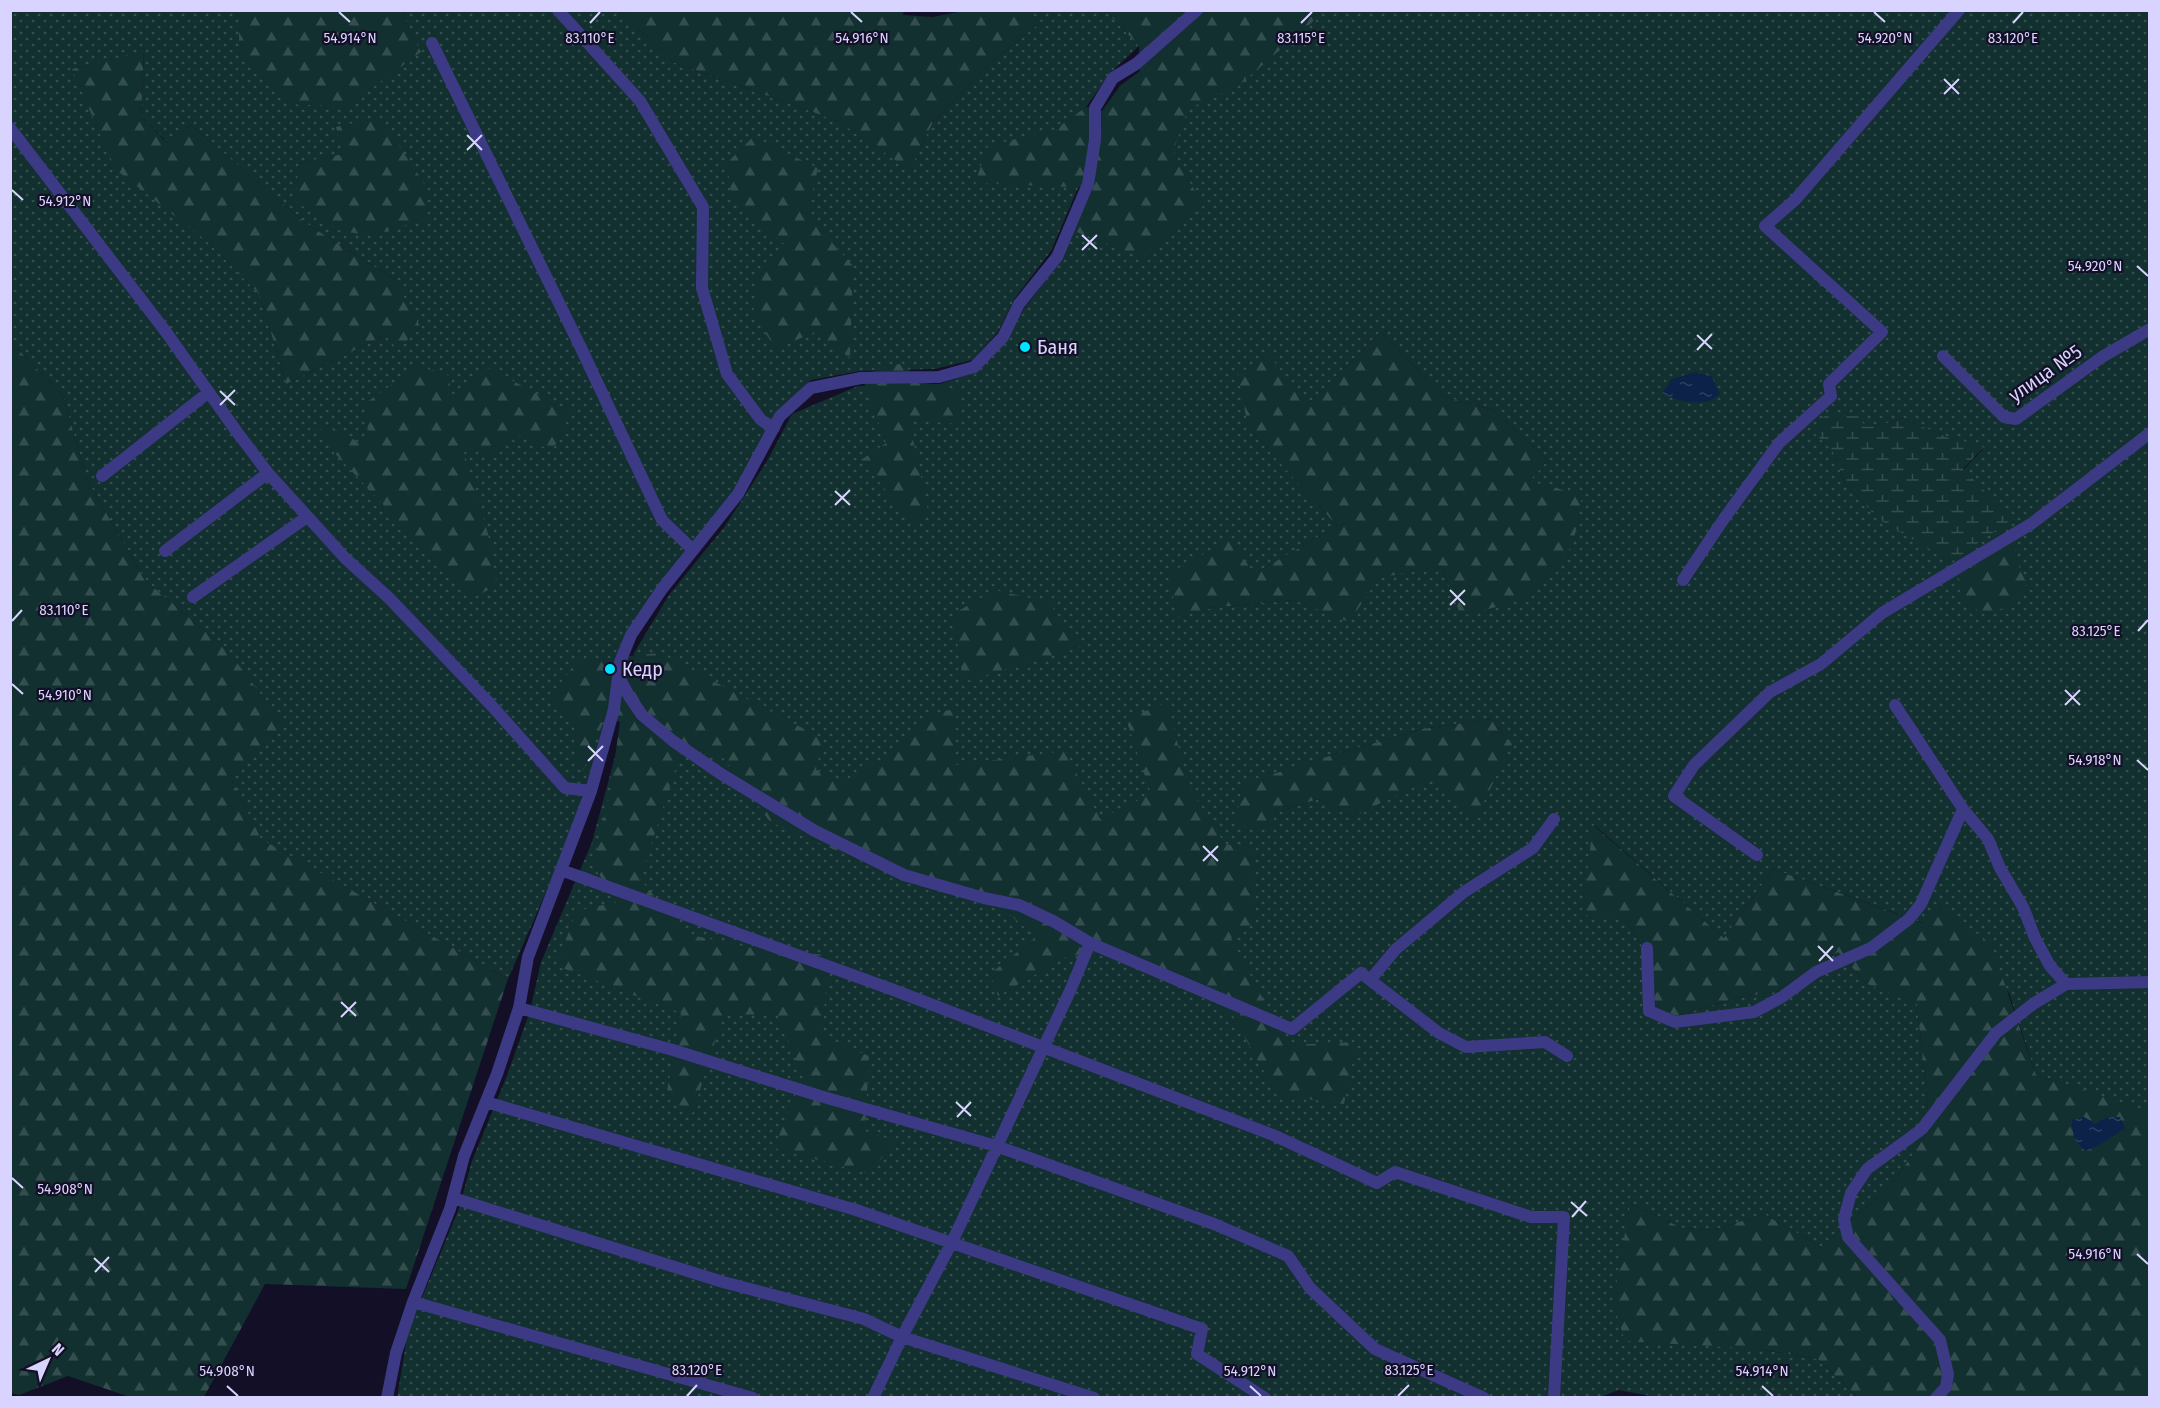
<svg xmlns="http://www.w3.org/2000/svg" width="2160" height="1408" font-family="'Fira Sans Condensed',sans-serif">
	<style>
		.grass { fill: url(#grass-dots); fill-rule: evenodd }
		.forest { fill: url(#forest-firs) }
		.wetland { fill: url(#wetland-marsh) }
		.water { fill: url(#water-ripples) }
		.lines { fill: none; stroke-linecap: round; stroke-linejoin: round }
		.minor { stroke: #3d3a85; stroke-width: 12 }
		.ticks { fill: none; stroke: #d9d4ff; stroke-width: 2 }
		.poi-dot { fill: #00e5ff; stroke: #130f26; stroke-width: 2 }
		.labels { text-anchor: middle; stroke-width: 4.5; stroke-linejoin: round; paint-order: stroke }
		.poi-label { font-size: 20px; fill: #d9d4ff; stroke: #130f26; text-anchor: start }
		.street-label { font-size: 20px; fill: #d9d4ff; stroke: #130f26 }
		.ticks-label { font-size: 15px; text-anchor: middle; fill: #d9d4ff; stroke: #130f26; stroke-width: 4.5; stroke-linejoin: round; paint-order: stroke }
	</style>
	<defs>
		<pattern id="grass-dots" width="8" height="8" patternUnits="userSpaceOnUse" patternTransform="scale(1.5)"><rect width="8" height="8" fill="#12302f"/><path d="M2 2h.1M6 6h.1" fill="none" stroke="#344d4e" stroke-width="1.8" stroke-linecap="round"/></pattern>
		<pattern id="forest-firs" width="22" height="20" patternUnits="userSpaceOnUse" patternTransform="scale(1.5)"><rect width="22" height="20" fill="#12302f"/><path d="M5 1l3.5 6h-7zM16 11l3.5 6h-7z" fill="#344d4e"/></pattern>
		<pattern id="wetland-marsh" width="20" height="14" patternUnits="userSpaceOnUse" patternTransform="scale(1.5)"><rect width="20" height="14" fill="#12302f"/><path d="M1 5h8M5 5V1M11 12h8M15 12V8" fill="none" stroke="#344d4e"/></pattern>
		<pattern id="water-ripples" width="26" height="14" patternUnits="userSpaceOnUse" patternTransform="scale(1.5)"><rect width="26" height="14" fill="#0c2248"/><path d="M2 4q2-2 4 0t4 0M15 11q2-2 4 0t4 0" fill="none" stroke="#2f4163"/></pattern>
	</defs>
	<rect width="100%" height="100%" fill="#130f26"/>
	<!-- grass -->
	<path class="grass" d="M 10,11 L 239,11 L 239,53 L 420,52 L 406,23 L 403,11 L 620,11 L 673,62 L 838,121 L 910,169 L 933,122 L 993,61 L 1041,22 L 1022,11 L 1106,11 L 1139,46 L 1111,72 L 1086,107 L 1087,138 L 1081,181 L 1051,251 L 1015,298 L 998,332 L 972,360 L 935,369 L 860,371 L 811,380 L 776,412 L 751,468 L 660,584 L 620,646 L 611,706 L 572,833 L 508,979 L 260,839 L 232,780 L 227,650 L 145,580 L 87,480 L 63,396 L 11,342 ZM 144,52 L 141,116 L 168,143 L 191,125 L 304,222 L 395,280 L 397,348 L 385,335 L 286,384 L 260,295 L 209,243 L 72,69 ZM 344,154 L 296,201 L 299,163 Z
		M 1225,11 L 2149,11 L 2149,1113 L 2036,1075 L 2009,993 L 1940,906 L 1923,923 L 1773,869 L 1724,938 L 1594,825 L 1624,919 L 1651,959 L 1677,1016 L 1740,997 L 1782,991 L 1838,952 L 1867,984 L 1917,1003 L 1930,1129 L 1891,1186 L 1821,1247 L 1764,1214 L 1714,1230 L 1682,1228 L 1630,1203 L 1758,1349 L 1818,1359 L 1857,1397 L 1662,1398 L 1618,1390 L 1599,1398 L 397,1398 L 408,1331 L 458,1211 L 472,1161 L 506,1078 L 530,1011 L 541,962 L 592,842 L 627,712 L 634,653 L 669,595 L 725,526 L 767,461 L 792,414 L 858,386 L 940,384 L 973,373 L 1006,341 L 1025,307 L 1061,261 L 1094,188 L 1120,86 ZM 1381,332 L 1442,396 L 1493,410 L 1548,460 L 1529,481 L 1461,615 L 1441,566 L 1379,577 L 1349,621 L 1294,600 L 1211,608 L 1178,617 L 1169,574 L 1231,540 L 1254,574 L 1337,526 L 1248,427 L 1307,405 ZM 1902,418 L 1939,434 L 1984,448 L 1904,533 L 1878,519 L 1845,483 L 1833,451 L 1866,427 L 1889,423 ZM 1491,719 L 1512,744 L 1430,778 L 1352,817 L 1318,799 L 1275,813 L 1242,785 L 1336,754 L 1423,729 Z"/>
	<!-- forest -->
	<path class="forest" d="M 904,10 L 903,15 L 933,17 L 962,11 L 1022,10 L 1041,22 L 993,61 L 933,122 L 910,170 L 838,121 L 673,62 L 620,11 Z
		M 239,11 L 403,11 L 406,23 L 421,52 L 346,107 L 290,104 L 239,53 Z
		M 1106,11 L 1325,11 L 1238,86 L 1188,109 L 1173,151 L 1203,206 L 1142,257 L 1074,231 L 1093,188 L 975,183 L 988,146 L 1056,129 L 1086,107 L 1102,111 L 1120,86 L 1140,71 L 1139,46 Z
		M 144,51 L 141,116 L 167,143 L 191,125 L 304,222 L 395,280 L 421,328 L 397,349 L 385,335 L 286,384 L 260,295 L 209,243 L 115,169 L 72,69 Z
		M 380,117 L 425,185 L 427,219 L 370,236 L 339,230 L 295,201 L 299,163 L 343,154 L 336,127 Z
		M 753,137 L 818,168 L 807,215 L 853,266 L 850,358 L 815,332 L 776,349 L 753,314 L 758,272 L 784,244 L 732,200 L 727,163 Z
		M 1381,332 L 1442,396 L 1493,410 L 1548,460 L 1529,481 L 1582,495 L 1573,545 L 1527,599 L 1461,616 L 1441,566 L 1379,578 L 1349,622 L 1294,600 L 1211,608 L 1178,618 L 1168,574 L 1231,539 L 1254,574 L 1337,526 L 1248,427 L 1238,374 L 1269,355 L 1307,405 Z
		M 11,342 L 63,396 L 87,480 L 145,580 L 227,650 L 284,724 L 232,780 L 261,839 L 508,979 L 406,1289 L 265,1284 L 204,1397 L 130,1397 L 68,1376 L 19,1395 L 11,1393 Z
		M 902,363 L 920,382 L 959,390 L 959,424 L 909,420 L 928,511 L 917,528 L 861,460 L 886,443 L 861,375 Z
		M 417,367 L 447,373 L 454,400 L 489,368 L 571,412 L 552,452 L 522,434 L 491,455 L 462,445 L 488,534 L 497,586 L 471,598 L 329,447 L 316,420 L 368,447 L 367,402 Z
		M 2014,541 L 2020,570 L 2027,584 L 2006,607 L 1985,615 L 1961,599 L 1958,576 Z
		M 995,590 L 1048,602 L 1082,647 L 963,682 L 953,614 Z
		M 660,653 L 823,739 L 816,770 L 844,781 L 897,750 L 929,715 L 953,709 L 956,765 L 1065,751 L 1100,819 L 1151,794 L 1126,719 L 1167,702 L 1189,787 L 1225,844 L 1253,849 L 1256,921 L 1231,938 L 1287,1045 L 1357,1042 L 1344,1104 L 1277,1095 L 1233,1016 L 1120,948 L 1066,957 L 998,996 L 990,974 L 1036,937 L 997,904 L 912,883 L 770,822 L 721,755 L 681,752 L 640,879 L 686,934 L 762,950 L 829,955 L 822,1036 L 869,1056 L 865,1131 L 898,1142 L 867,1173 L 774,1148 L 803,1076 L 777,1014 L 723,1015 L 693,1113 L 666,1097 L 681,1013 L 557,966 L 576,911 L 617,902 L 593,865 L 610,793 L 620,722 L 606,716 L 583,771 L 575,765 L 574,727 L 550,697 L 577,661 Z
		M 1491,719 L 1512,744 L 1475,820 L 1430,779 L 1352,817 L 1318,799 L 1275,813 L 1271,831 L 1236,824 L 1242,784 L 1336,754 L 1423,729 Z
		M 1593,825 L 1724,938 L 1773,869 L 1922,923 L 1939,906 L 1991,944 L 2036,1075 L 2149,1112 L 2149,1397 L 1857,1397 L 1818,1359 L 1758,1349 L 1625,1341 L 1613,1303 L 1630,1203 L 1682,1228 L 1714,1230 L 1764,1214 L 1821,1247 L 1891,1186 L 1930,1129 L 1917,1004 L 1867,984 L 1838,952 L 1782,991 L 1740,997 L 1677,1016 L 1655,1007 L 1651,959 L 1624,919 L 1582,915 Z"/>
	<!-- wetland -->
	<path class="wetland" d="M 1824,416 L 1858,416 L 1866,427 L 1889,423 L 1902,418 L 1939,434 L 1984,447 L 1963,469 L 2012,519 L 1951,562 L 1878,519 L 1845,483 L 1833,451 L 1815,434 Z"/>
	<!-- water -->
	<path class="water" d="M 1695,372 L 1711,376 L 1720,394 C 1704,409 1680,402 1662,393 L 1672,379 Z
		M 2084,1117 L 2096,1124 C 2103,1117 2110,1117 2120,1117 L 2125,1128 L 2098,1146 L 2085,1151 C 2074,1141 2072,1134 2072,1120 Z"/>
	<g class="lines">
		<!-- minor -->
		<path class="minor" d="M 558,10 L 640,101 L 703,207 L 702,288 L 727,374 L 761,420 L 774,428
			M 432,43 L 580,346 L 662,520 L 693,550
			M 10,128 L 166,332 L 237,432 L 268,473 L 345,558 L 389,598 L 491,705 L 565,788 L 591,791
			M 1943,356 L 2004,417 L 2016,419 L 2102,357 L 2150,329
			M 102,476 L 209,392
			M 165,551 L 268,473
			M 1683,580 L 1723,520 L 1779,443 L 1831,396 L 1829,384 L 1882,332 L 1765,226 L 1795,200 L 1959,10
			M 193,597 L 307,517
			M 619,677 L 629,696 L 642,715 L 673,741 L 721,774 L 815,831 L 904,875 L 984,898 L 1019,905 L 1053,921 L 1090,943 L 1292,1029 L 1361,973 L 1439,1033 L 1466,1047 L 1545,1042 L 1567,1056
			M 1895,705 L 1963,809 L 1988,839 L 2000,868 L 2023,907 L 2035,938 L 2050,966 L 2066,984
			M 1757,855 L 1674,796 L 1694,765 L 1770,692 L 1821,664 L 1882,613 L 2031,524 L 2150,433
			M 561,870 L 891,989 L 1273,1135 L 1377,1183 L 1395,1172 L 1531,1217 L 1564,1217 L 1554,1398
			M 1647,948 L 1649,1011 L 1675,1022 L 1754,1012 L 1782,997 L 1816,972 L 1871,948 L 1909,919 L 1921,904 L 1963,809
			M 1370,980 L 1396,949 L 1464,892 L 1533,848 L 1554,819
			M 519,1008 L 673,1050 L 820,1096 L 996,1146 L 1214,1224 L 1288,1256 L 1310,1288 L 1375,1349 L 1484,1398
			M 486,1102 L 856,1210 L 1202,1329 L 1197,1354 L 1265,1398
			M 453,1198 L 723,1282 L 864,1319 L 902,1337 L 1094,1398
			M 413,1302 L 753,1398
			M 387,1398 L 396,1353 L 413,1302 L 450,1209 L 464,1156 L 497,1074 L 519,1008 L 528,957 L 591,791 L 614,709 L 620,662 L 631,635 L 662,589 L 738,494 L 780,416 L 811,388 L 861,378 L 939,377 L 974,367 L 1003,337 L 1019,304 L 1057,257 L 1088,184 L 1095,140 L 1095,108 L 1113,78 L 1136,64 L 1197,10
			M 873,1398 L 902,1337 L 952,1242 L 1070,991 L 1090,943
			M 1936,1398 L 1946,1387 L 1948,1374 L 1940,1340 L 1848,1237 L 1844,1219 L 1851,1193 L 1867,1169 L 1922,1129 L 1996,1033 L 2033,1004 L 2066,984 L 2150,982"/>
	</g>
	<!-- ticks -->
	<path class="ticks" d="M 339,12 L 350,22M 851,12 L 862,22M 1874,12 L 1885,22M 590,23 L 600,12M 1301,23 L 1312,12M 2013,23 L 2023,12M 1944,79 L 1959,94M 1944,94 L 1959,79M 467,135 L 482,150M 467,150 L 482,135M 12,190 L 23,200M 1082,235 L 1097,249M 1082,250 L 1097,235M 2137,266 L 2148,276M 1697,335 L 1712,349M 1697,350 L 1712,334M 220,391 L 235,405M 220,405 L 235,390M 835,491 L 850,505M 835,505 L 850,490M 1450,590 L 1465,605M 1450,605 L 1465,590M 12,621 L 22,610M 2138,631 L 2148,620M 12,684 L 23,694M 2065,690 L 2080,705M 2065,705 L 2080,690M 588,746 L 603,761M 2137,760 L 2148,770M 588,761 L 603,746M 1203,846 L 1218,861M 1203,861 L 1218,846M 1818,946 L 1833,961M 1819,961 L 1833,946M 341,1002 L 356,1016M 341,1017 L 356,1002M 956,1102 L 971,1116M 957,1117 L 971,1102M 12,1178 L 23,1188M 1571,1202 L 1587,1216M 1572,1217 L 1586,1201M 2137,1254 L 2148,1264M 94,1258 L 109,1272M 95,1272 L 109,1257M 227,1386 L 238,1396M 1250,1386 L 1261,1396M 1762,1386 L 1773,1396M 687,1396 L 697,1385M 1398,1396 L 1409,1385"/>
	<!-- markers -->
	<g class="poi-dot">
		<circle cx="1025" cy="347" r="6"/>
		<circle cx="610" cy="669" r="6"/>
	</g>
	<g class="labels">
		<!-- poi labels -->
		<g class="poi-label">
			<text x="1037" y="354">Баня</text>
			<text x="622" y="676">Кедр</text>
		</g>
		<!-- street labels -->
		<g class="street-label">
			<text transform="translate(2045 373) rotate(-35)" y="7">улица №5</text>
		</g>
	</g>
	<g class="ticks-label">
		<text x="350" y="43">54.914°N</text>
		<text x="862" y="43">54.916°N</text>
		<text x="1885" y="43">54.920°N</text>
		<text x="590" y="43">83.110°E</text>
		<text x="1301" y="43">83.115°E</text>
		<text x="2013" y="43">83.120°E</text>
		<text x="65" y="206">54.912°N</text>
		<text x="2095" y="271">54.920°N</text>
		<text x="64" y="615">83.110°E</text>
		<text x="2096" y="636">83.125°E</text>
		<text x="65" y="700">54.910°N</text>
		<text x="2095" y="765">54.918°N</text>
		<text x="65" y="1194">54.908°N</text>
		<text x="2095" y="1259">54.916°N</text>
		<text x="697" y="1375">83.120°E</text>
		<text x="1409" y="1375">83.125°E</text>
		<text x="227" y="1376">54.908°N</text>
		<text x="1250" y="1376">54.912°N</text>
		<text x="1762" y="1376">54.914°N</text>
	</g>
	<!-- border -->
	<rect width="2160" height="1408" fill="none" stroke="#d9d4ff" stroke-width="24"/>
	<!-- north arrow -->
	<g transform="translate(48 1360) rotate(44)" stroke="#130f26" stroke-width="4.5" paint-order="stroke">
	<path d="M0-4.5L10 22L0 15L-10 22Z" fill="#d9d4ff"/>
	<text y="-9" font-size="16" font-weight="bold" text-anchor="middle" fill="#d9d4ff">N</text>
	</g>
</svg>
